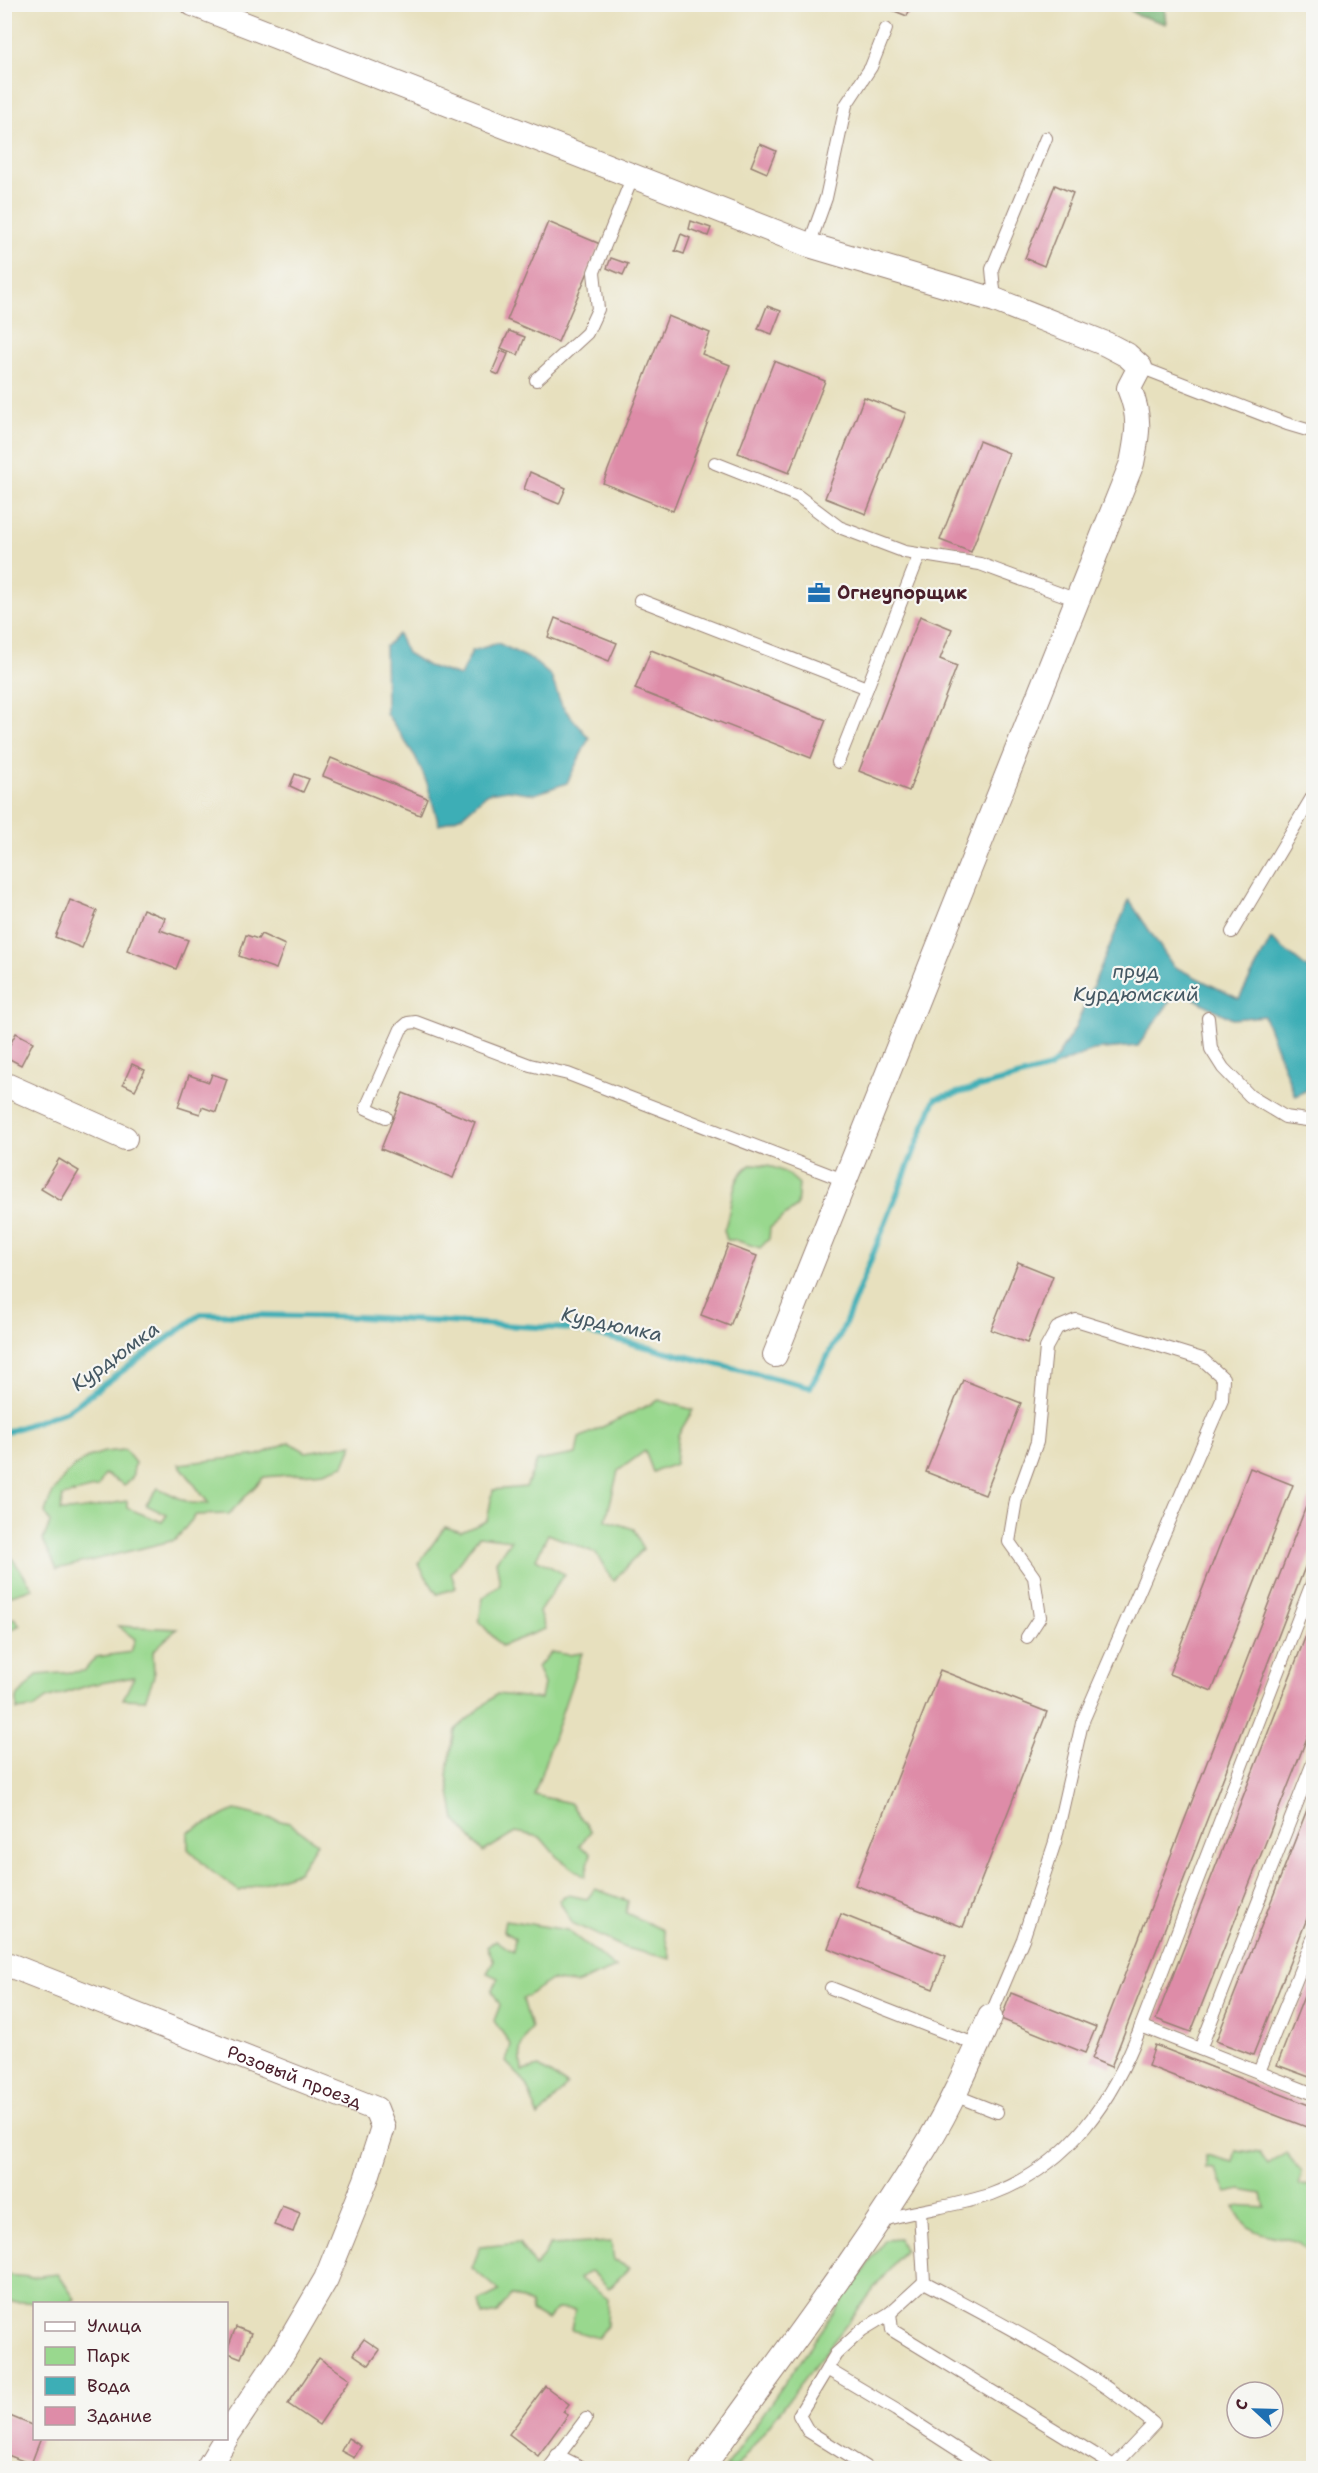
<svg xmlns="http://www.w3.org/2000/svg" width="1318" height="2473" viewBox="0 0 1318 2473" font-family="'Shantell Sans',sans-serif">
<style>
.green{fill:#99d88e;stroke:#727c5c;stroke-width:1.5}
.forest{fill:#7ab879;stroke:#626c52;stroke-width:1.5}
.water{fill:#3daeb6;stroke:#446670;stroke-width:1.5}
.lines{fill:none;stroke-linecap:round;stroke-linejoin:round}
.stream{stroke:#3daeb6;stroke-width:6}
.building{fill:#de8ca8}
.service-casing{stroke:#988074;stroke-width:14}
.minor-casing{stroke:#988074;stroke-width:26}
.service{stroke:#fff;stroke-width:12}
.minor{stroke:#fff;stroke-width:24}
.labels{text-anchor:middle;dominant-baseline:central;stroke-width:4.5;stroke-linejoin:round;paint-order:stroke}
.poi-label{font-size:18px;font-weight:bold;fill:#4a1f2b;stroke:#f6f6f2;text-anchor:start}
.street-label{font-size:18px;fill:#4a1f2b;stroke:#f6f6f2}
.water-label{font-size:20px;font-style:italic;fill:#455863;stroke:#f6f6f2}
</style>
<rect width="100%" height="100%" fill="#f6f6f2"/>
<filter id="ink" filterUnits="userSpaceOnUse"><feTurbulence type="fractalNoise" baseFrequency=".0167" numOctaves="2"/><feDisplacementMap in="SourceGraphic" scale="12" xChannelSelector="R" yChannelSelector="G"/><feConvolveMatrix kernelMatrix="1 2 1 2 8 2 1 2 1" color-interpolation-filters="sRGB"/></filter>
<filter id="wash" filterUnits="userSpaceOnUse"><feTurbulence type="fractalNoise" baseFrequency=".008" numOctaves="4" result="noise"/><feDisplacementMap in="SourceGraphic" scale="24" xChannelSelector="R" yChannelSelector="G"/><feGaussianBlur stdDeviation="1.35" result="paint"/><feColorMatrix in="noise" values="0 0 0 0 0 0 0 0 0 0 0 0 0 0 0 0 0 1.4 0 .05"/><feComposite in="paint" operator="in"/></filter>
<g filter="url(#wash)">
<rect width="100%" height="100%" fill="#e7e0be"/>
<g class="green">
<path d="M752,1164C773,1165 785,1170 799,1184L797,1206L770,1228L769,1239L760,1248L735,1240H727L724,1230C733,1207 729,1177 752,1164Z"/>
<path d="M659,1400L693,1410L678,1435L675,1464L653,1472L645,1451L618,1471L606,1520L634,1529L643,1549L613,1581L596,1553L548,1534L536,1559L564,1574L539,1612L545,1629L501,1646L479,1621L483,1598L500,1584L496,1561L511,1540L479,1536L451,1573L456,1588L437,1594L418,1564L445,1527L461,1532L487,1521L493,1490L526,1487L537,1461L576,1454L579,1438Z"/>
<path d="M289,1442L306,1452L353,1444L344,1465L324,1472L264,1477L229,1514L196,1515L175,1540L57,1569L43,1540L50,1523L45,1512C53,1486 73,1460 101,1453C108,1451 117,1451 125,1450L135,1463L132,1478L125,1485L105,1474L98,1487L63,1496L60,1511C83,1512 104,1504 127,1501V1508L162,1522L167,1515L146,1505L158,1488L190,1503L209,1504L179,1464L259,1455Z"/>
<path d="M4,1552L9,1554L33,1588L5,1597Z"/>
<path d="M14,1618L20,1625L5,1633V1620Z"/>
<path d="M118,1626L177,1629L153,1651L154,1676L145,1700L123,1699L134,1677L90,1685L46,1699L34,1708L17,1710V1697L37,1675L84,1671L96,1657L131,1652L135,1639Z"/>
<path d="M552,1652L568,1655L582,1653L534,1795L570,1803L591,1831L579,1846L591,1853L585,1877L557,1857L540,1837L516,1832L483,1852L455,1820L447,1775L455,1730L497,1694L541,1699L544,1684L537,1667Z"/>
<path d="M235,1810L289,1823L317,1843L298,1872L239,1891L210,1870L188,1849V1832Z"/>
<path d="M595,1889L628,1901L626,1913L663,1930L671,1959L625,1948L572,1923L559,1900L568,1895L587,1899Z"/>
<path d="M505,1920L567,1930L616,1968L576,1984L551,1980L523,1999L531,2028L520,2049L522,2071L539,2067L567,2085L539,2117L525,2082L506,2062L511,2045L494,2021L500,2005L492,1991L498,1978L487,1973L494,1961L487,1947L496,1940L513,1952L515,1938L503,1931Z"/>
<path d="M1236,2150L1260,2153L1268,2165L1286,2153L1302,2172L1299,2185L1313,2186V2255C1308,2250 1301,2243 1295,2241C1267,2233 1247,2238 1234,2206L1265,2208L1262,2194L1241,2190L1227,2193L1215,2169L1206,2168V2155L1233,2162Z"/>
<path d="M899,2239L904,2250L736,2468H725L885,2240Z"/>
<path d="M611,2242L614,2260L629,2268L609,2288L591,2271L579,2278L608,2299L607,2326L598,2338L571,2330L575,2310L556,2309L547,2320L532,2311L531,2304L511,2295L497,2313L482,2316L479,2301L499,2291L472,2268L480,2247L519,2243L535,2267L550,2245Z"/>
<path d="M58,2274L75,2299L70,2303C48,2304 27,2301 5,2302V2275L31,2277Z"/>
</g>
<path class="forest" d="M1125,5H1164L1166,24L1135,14Z"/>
<g class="water">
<path d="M398,634L407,653L428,666L460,676L472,651L498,643L532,660L551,676L562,706L589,738L567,783L535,794L508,790L488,793L462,816L439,825L427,783L415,756L386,713L385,647Z"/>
<path d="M1129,900L1173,966L1239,999L1271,939L1312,972L1313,971V1087L1295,1096L1264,1016L1232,1019L1178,990L1138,1046L1093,1050L1050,1068L1075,1028Z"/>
</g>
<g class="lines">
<path class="stream" d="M4,1433L67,1411L201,1314L360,1317L573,1329L810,1387L843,1329L935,1099L1050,1068L1056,1062"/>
</g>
<g id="blocks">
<g class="building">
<path d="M877,4H912L907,16Z"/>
<path d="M760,144L776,151L767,173L751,166Z"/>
<path d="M1055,185L1073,193L1044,266L1025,258Z"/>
<path d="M691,221L711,228L708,236L689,229Z"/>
<path d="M548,222L600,244L558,342L507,320Z"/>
<path d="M681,234L690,238L684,254L675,251Z"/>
<path d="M611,258L628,264L623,275L607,268Z"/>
<path d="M767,306L781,311L772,334L758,329Z"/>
<path d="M668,316L710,333L702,354L730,365L673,511L603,483Z"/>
<path d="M509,331L525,337L518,355L501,348Z"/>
<path d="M501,351L508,354L499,375L492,372Z"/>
<path d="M774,361L825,381L789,473L738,453Z"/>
<path d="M864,397L906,413L866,514L825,498Z"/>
<path d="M979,441L1009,453L971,552L940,540Z"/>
<path d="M530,472L566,488L559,504L524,489Z"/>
<path d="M920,616L952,629L940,659L957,666L909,791L859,771Z"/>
<path d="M555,618L617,643L609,661L548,637Z"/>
<path d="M651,650L826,720L811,758L635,689Z"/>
<path d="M331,758L427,798L420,815L323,776Z"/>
<path d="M295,774L309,779L303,792L290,786Z"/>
<path d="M70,900L97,911L82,948L55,937Z"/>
<path d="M143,909L165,918L160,930L188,940L176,969L127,950Z"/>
<path d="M261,934L285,945L276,969L239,956L246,935L258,939Z"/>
<path d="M16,1033L33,1042L21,1065L4,1056Z"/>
<path d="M132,1064L145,1070L135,1090L123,1084Z"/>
<path d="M212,1074L227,1079L216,1112L202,1107L200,1114L178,1107L189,1075L209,1082Z"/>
<path d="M403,1093L475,1122L453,1178L381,1149Z"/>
<path d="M59,1159L79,1171L61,1201L41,1189Z"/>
<path d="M728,1245L757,1256L730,1326L701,1315Z"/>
<path d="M1018,1262L1053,1276L1027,1343L991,1330Z"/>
<path d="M963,1380L1021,1403L985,1495L926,1472Z"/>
<path d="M1250,1468L1293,1485L1212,1691L1169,1674Z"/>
<path d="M1314,1486V1544L1111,2067L1092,2059Z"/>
<path d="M1314,1615V1720L1191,2032L1156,2019Z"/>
<path d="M940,1670L1047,1712L963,1927L855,1885Z"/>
<path d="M1314,1792V1901L1253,2055L1216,2041Z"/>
<path d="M841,1914L946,1956L933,1989L828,1948Z"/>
<path d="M1314,1971V2075L1312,2078L1277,2065Z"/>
<path d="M1011,1993L1096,2027L1085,2053L1001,2019Z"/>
<path d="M1155,2045L1314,2107V2130L1148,2066Z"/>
<path d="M282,2206L300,2213L293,2232L274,2225Z"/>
<path d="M236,2327L251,2333L241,2358L226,2352Z"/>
<path d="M364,2339L380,2350L369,2365L353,2354Z"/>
<path d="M319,2358L350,2379L319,2425L288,2404Z"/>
<path d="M545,2386L569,2404L563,2412L568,2415L538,2456L509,2434Z"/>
<path d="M5,2414L34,2426V2438H41L31,2464L5,2454Z"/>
<path d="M348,2438L361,2446L354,2458L341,2451Z"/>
</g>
</g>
</g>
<g filter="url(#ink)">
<use href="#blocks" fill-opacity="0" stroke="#988074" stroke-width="1.5"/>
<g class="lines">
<g class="service-casing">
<g id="service">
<path d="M809,245L826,198L846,105L871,67L886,29"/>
<path d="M995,300L992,269L1046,138"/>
<path d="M1140,367L1287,424L1314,432"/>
<path d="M536,380L587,333L598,309L594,272L633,176"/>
<path d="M715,463L798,496L839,527L905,552L980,564L1077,600"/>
<path d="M640,600L867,688"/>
<path d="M838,762L919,556"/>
<path d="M1232,932L1314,794"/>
<path d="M1208,1018L1211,1049L1223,1068L1250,1096L1285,1117L1314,1121"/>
<path d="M386,1117L366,1108L401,1029L408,1023L416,1022L530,1065L568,1074L846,1181"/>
<path d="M831,1988L977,2045"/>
<path d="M990,2017L1023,1939L1055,1842L1082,1723L1222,1400L1223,1378L1202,1359L1076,1320L1057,1328L1046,1348L1037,1442L1016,1500L1009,1542L1034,1577L1040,1617L1027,1637"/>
<path d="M1141,2026L1314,1578"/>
<path d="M1200,2049L1314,1760"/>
<path d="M1259,2072L1314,1936"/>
<path d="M954,2095L997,2112"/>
<path d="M881,2221C917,2209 956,2207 992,2194C1070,2165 1113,2100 1141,2026L1314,2094"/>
<path d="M890,2313L924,2282"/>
<path d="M827,2369L896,2410L986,2468"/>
<path d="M557,2455L583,2468"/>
<path d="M549,2468L586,2419"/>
<path d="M867,2468L808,2431L799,2415L836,2354L862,2330L890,2313L892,2330L1114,2466L1154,2424C1084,2365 1004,2325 924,2282L920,2211"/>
</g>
</g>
<g class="minor-casing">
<g id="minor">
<path d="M193,4L809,245L995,300L1106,344L1127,355L1140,367L1129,388C1141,417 1138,433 1132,463L775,1355"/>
<path d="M4,1084L125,1138"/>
<path id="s1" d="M4,1963L376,2109L383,2127L366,2180L326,2279L284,2351L226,2437"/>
<path d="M208,2468L226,2438"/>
<path d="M702,2468C778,2361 860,2256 928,2143C952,2103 971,2059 990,2017"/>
</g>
</g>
<use href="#service" class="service"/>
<use href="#minor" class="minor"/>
</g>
</g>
<defs>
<g id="office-bare" transform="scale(1.8)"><path d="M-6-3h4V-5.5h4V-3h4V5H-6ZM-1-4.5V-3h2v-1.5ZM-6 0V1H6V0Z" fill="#1f6fb2" stroke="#f6f6f2" stroke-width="2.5" paint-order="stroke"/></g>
</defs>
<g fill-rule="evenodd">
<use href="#office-bare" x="819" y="593"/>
</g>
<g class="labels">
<g class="poi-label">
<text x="837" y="593">Огнеупорщик</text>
</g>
<g class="street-label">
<text stroke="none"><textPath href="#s1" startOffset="312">Розовый проезд</textPath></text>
</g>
<g class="water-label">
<text x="1136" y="971">пруд<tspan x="1136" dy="23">Курдюмский</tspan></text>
<text transform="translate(612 1324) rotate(12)">Курдюмка</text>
<text transform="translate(115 1356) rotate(-36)">Курдюмка</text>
</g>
</g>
<rect width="1318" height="2473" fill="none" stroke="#f6f6f2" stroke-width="24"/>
<rect x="33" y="2302" width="195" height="138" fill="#f6f6f2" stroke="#b1a0a2" stroke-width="1.5"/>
<rect x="45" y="2322" width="30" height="9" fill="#ffffff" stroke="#b1a0a2" stroke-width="1.5"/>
<text x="87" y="2332" font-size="18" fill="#4a1f2b">Улица</text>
<rect x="45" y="2347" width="30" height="18" fill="#99d88e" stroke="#b1a0a2" stroke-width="1.5"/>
<text x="87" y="2362" font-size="18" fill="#4a1f2b">Парк</text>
<rect x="45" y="2377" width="30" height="18" fill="#3daeb6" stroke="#b1a0a2" stroke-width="1.5"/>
<text x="87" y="2392" font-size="18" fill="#4a1f2b">Вода</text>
<rect x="45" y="2407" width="30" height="18" fill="#de8ca8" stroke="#b1a0a2" stroke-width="1.5"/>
<text x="87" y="2422" font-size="18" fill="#4a1f2b">Здание</text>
<g transform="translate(1255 2410) rotate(292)"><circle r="28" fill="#f6f6f2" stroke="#b1a0a2" stroke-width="1.5"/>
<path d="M0-4.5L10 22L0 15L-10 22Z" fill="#1f6fb2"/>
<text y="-9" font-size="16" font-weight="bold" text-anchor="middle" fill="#4a1f2b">С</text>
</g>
</svg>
